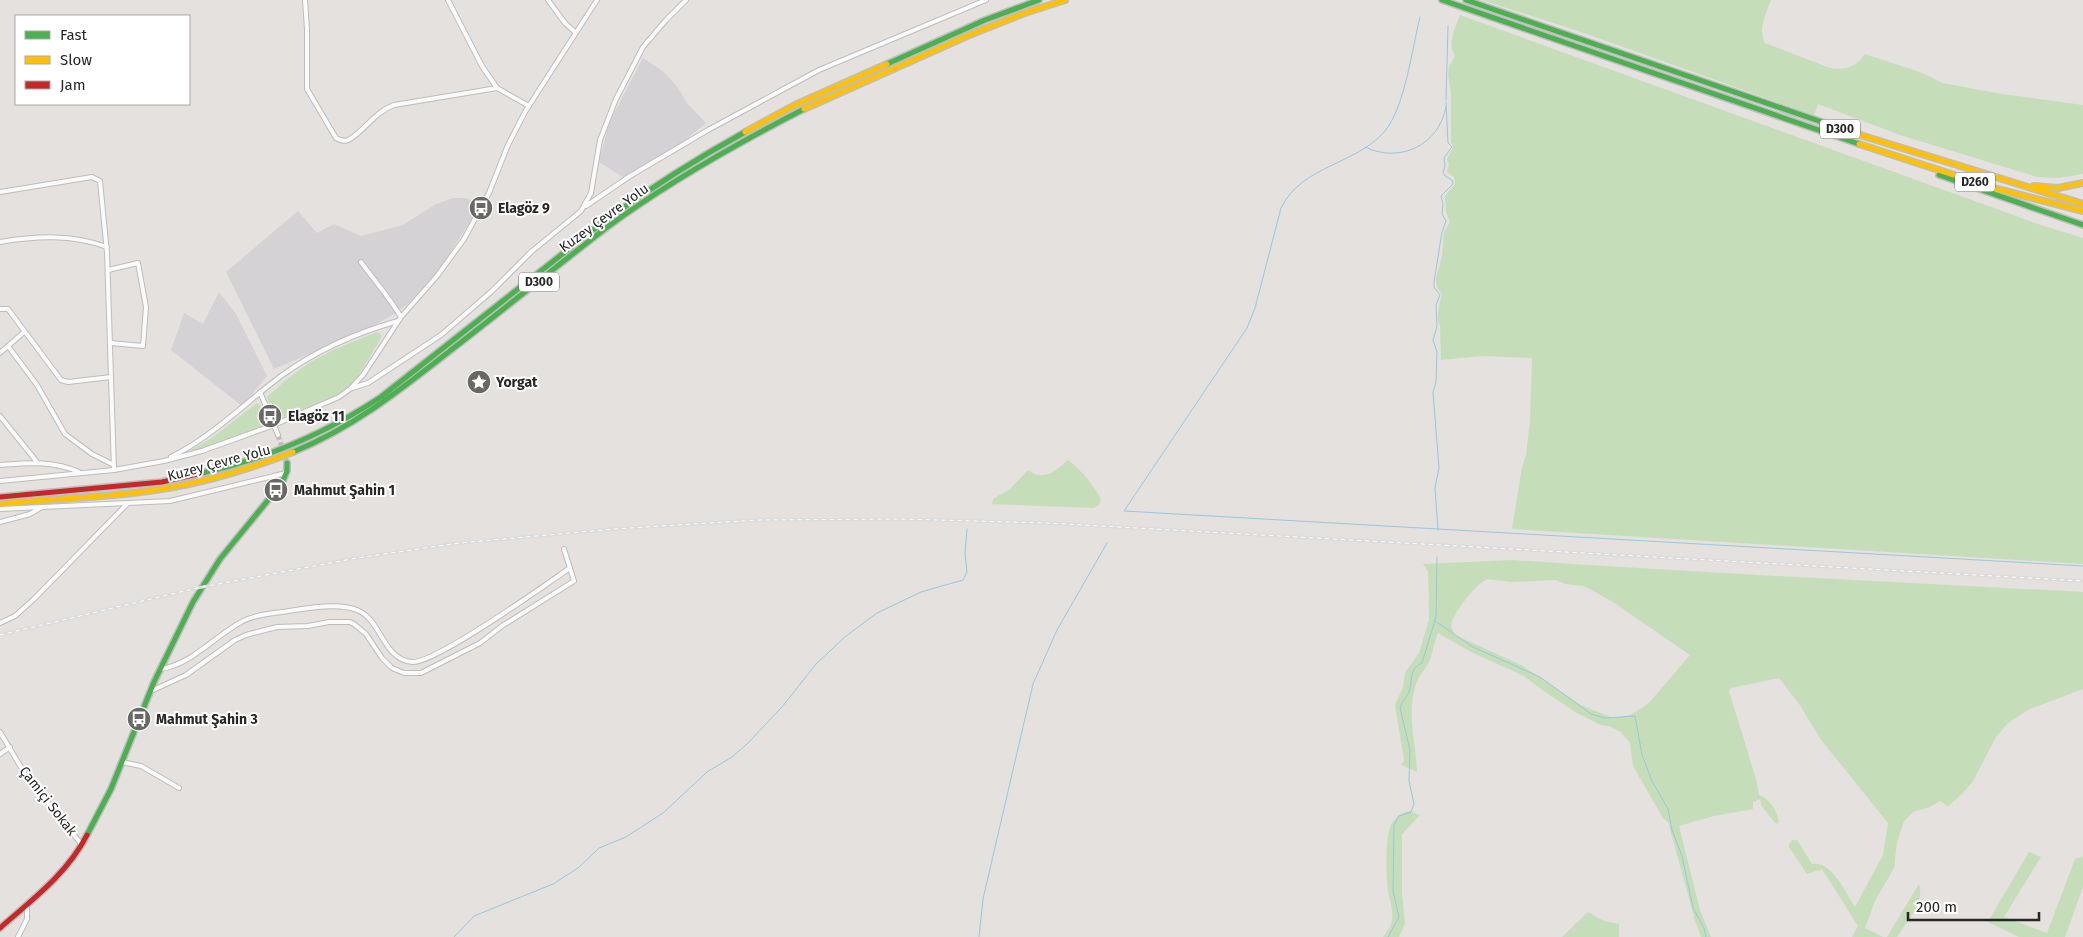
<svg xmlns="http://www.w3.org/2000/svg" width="2083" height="937" viewBox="0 0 2083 937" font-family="'Fira Sans',sans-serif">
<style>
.industrial{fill:#d5d2d5}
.grass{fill:#c6ddba;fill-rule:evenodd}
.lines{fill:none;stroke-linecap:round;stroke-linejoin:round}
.stream{stroke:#98c8df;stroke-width:1}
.secondary-tunnel{stroke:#bebcb9;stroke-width:5;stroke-dasharray:5 2.5;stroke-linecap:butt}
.street-casing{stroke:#bebdbe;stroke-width:6}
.fast-casing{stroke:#bebdbe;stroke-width:8}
.slow-casing{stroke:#bebdbe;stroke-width:8}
.jam-casing{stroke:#bebdbe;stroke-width:8}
.street{stroke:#fbfafa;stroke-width:4}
.fast{stroke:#4caf50;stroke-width:5}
.slow{stroke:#ffc107;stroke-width:5}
.jam{stroke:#c62828;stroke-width:5}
.rail-casing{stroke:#dcdcdd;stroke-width:3}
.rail{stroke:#fff;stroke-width:1;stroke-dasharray:4;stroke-linecap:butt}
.labels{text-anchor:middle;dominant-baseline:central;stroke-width:4;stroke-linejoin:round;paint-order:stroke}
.shield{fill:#fff;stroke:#686868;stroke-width:1}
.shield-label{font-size:12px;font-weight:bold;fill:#272727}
.poi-label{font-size:14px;font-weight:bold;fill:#272727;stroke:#fff;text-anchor:start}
.street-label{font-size:14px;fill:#272727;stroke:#fff}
</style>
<rect width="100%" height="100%" fill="#e4e1de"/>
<g class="industrial">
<path d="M643,58L664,72L676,85L687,103L706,123L667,155L623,177L599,162L609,123Z"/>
<path d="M453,198H466L475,202L479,204L477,211L440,268L409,303L394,314L368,329L274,369L226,272L298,211L317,233L334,224L361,236L403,225L436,204Z"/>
<path d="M219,292L236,314L267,376L242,406L171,350L184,313L203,324Z"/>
</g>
<g class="grass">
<path d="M1482,0H1771C1767,13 1757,29 1765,43L1830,68C1845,71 1857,66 1865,54L1920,72L1943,83L2002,94L2083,105V174L2058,178L2037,177L1900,135L1818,104L1814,115L1584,33Z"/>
<path d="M1460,15L2038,224L2083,238V564L1512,529L1522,467L1526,455L1530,421L1532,358L1482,356L1441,360L1440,326C1436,317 1439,304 1442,295L1437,287L1436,279L1442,256L1444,232L1450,222L1446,212L1445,196L1455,184L1454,177L1447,172L1449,165L1447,159L1453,147L1451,142V93L1448,75L1449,66L1455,56C1447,42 1455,29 1460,15Z"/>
<path d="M377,332L381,335V338L357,378L341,393L278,420L274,418L267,397L286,380L309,363L333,350Z"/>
<path d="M257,403L260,405L268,422L266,426L203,450L182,455L212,438Z"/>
<path d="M1068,460C1082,471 1093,484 1101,499L1099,505L1094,508L992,504L993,499L1010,489L1028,470C1044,482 1056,471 1068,460Z"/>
<path d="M1512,560C1702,573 1893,582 2083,592V689L2030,709L2008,723L1996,737L1973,781L1963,793L1948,806L1940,801L1930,807L1913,812L1904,821L1897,842L1894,868L1875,901L1865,928L1883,937H1852L1858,926L1822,869L1807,874L1789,847V844L1792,840H1797L1812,864C1833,861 1845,893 1855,907L1883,855L1888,823L1822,741L1799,704L1779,678L1731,688L1729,691L1756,779L1759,795C1770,799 1777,811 1779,822L1777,824L1775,823L1761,805L1760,799L1753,802V809L1714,816L1679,826L1700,910L1711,937H1701L1695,920L1668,822L1663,818L1633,766L1630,743L1621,732L1609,726L1601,725L1577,713L1545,692L1524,676L1471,652L1438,633C1434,642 1433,651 1430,660C1427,667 1421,673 1418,679C1405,710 1416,741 1417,772L1401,765L1404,760L1395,705L1403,687L1405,673L1419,653L1429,620L1428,571L1423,564ZM1487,579L1512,582L1556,580L1565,584L1584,586L1613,602L1690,655L1648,704L1630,715L1613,718L1581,705L1523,666L1455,635L1451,626C1452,614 1476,584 1487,579Z"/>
<path d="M1409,811L1420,815L1402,834V895L1405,923L1399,937H1383C1387,932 1391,927 1392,920C1394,909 1389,900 1388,890C1386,875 1385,838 1391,825C1395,817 1401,813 1409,811Z"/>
<path d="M2029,852L2041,857L2004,917L2047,933L2075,859L2083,856V887L2065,937H2019L1988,922Z"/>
<path d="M1919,884C1925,904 1907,921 1897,937H1887Z"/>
<path d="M1588,912L1604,921L1619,924V937H1562Z"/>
</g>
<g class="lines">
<g class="stream">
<path d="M1420,17C1412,49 1405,106 1385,131C1356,165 1302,165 1281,208L1255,308L1247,328L1124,511L2083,566"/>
<path d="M1446,100L1448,26"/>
<path d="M1365,147C1400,164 1439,145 1446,107"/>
<path d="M1438,530L1435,488L1439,468L1433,392L1436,382L1437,352L1433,340L1437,326L1436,305L1440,295L1434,287V282L1442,232L1446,221L1442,214L1443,204L1441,196L1453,184L1452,180L1445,176L1443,172L1445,166L1444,158L1452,147L1448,143L1446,102"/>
<path d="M1435,621L1473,647L1540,677L1591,714L1605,718L1635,716L1642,755L1652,781L1668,809L1672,830L1682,856L1693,908L1704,928L1706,937"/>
<path d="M454,937L474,916L553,884L578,868L599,848L626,837L663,813L707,772L732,757L747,744L782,707L816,664L846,636L877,613L921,592L963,580L967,572L965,553L967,529"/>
<path d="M979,937L983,899L1033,684L1057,630L1107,543"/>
<path d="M1388,937L1399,917L1393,891L1394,825L1399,816L1411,812L1414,804L1409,781L1410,750L1400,708C1402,702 1405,699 1408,694C1414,682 1407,670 1422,663L1436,617L1437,557"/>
</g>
<path class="secondary-tunnel" d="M278,435L287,463"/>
<g class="street-casing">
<g id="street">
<path d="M305,0L307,29V89L336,138C340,140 343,142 348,140C363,133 374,112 394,105L497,88"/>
<path d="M448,0L482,66L497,88L529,106"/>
<path d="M548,0L565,23L575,32"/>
<path d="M0,192L92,177L100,181L107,253L114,470"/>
<path d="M586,206L630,176L708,130L819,70L986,0"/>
<path d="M0,242C36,236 72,234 107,247"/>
<path d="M361,262C374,280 389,297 401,317"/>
<path d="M108,270L138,263L146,307L143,346L111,343"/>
<path d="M0,309H8L61,380L68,382L111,377"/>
<path d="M8,346L37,385L65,434L92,454L114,465"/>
<path d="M0,353L24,332"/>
<path d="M352,388L368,383L441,335L492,291L531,252L581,211L591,193L600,140L616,99L643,47L666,20L686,0"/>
<path d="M260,392L278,435"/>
<path d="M0,416L37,462"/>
<path d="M171,457C213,436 244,404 281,376C317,350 355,333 398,321"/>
<path d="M0,465C28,463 52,460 79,472"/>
<path d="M0,481L114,470L164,461L202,451L274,425L339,397L350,389L363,375L401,317L437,276L464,239L489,193L508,145L525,112L597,0"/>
<path d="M0,509L170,501L286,473"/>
<path d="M0,522L30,514L42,507"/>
<path d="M0,623L15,616L34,599L127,504"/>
<path d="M161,669C192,664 214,637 241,622C254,615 268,614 282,612C302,609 337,602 357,610C382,620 383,660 412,662C435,664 545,585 570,568"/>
<path d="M151,691L186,675L235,640L246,635L277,627L308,626L329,622H350L354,624L366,634L382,658L392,668L404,673H421L480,643L502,626L574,581L564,549"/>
<path d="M0,732L25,774L82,845"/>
<path d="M0,754L10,747"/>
<path d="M122,762L141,766L179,788"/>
<path d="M18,937L27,919V905"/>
</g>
</g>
<g class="fast-casing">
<g id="fast">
<path d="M1442,0L1859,144"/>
<path d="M1466,0L1857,134"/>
<path d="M887,64L985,20L1039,0"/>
<path d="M1939,175L2083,225"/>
<path d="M293,452C354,427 400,390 451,350C503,310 554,268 606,228C668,182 736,144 804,109"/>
<path d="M202,473C266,459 326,433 381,397L603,222C649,189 696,159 745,132"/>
<path d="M87,835L111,789L154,682L193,602L220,559L282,483L287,471V463"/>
</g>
</g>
<g class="slow-casing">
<g id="slow">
<path d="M804,109L967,36L1025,13L1065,0"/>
<path d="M745,132L795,105L887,64"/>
<path d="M1857,134L2083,204"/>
<path d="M1859,144L1997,189L2083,211"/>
<path d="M2034,186L2058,188L2083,183"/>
<path d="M0,504C56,498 112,498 168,488C211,481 252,468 293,452"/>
</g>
</g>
<g class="jam-casing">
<g id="jam">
<path d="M0,497L162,482L202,473"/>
<path d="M0,928C32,900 67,874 87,835"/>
</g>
</g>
<use href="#street" class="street"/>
<use href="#fast" class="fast"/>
<use href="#slow" class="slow"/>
<use href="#jam" class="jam"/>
<g class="rail-casing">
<path id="rail" d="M0,635L197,588L357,558L459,543L614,529L758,520L901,519L1047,523L2083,581"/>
</g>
<use href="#rail" class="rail"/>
</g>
<defs>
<g id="bus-disc" transform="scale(1.25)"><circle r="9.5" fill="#696867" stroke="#fff"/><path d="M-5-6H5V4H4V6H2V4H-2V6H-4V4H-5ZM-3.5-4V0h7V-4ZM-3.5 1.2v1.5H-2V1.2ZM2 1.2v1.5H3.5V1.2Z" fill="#fff"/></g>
<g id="sight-disc" transform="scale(1.25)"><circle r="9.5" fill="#696867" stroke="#fff"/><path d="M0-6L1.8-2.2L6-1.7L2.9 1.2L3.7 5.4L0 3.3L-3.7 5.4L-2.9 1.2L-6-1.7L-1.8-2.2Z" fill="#fff"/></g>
</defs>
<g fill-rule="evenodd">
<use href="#bus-disc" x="481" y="208"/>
<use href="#sight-disc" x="479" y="382"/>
<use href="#bus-disc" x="270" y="416"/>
<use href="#bus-disc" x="276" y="490"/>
<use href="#bus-disc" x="139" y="719"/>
</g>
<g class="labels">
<g class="shield">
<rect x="1820" y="119.5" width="40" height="19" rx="4"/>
<rect x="1955" y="172.5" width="40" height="19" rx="4"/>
<rect x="519" y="272.5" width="40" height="19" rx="4"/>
</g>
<g class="shield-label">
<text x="1840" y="129">D300</text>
<text x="1975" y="182">D260</text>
<text x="539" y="282">D300</text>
</g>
<g class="poi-label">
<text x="498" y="208">Elagöz 9</text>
<text x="496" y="382">Yorgat</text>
<text x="288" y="416">Elagöz 11</text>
<text x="294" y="490">Mahmut Şahin 1</text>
<text x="156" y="719">Mahmut Şahin 3</text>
</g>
<g class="street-label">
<text transform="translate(604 218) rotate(-36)">Kuzey Çevre Yolu</text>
<text transform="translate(219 463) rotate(-15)">Kuzey Çevre Yolu</text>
<text transform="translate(48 801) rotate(52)">Çamiçi Sokak</text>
</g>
</g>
<rect x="15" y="15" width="175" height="90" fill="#ffffff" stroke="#a9a9a9"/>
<rect x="25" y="31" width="25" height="8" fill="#4caf50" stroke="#a9a9a9"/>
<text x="60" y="40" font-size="15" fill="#272727">Fast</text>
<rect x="25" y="56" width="25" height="8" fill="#ffc107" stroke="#a9a9a9"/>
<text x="60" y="65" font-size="15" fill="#272727">Slow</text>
<rect x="25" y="81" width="25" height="8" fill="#c62828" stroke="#a9a9a9"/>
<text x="60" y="90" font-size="15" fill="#272727">Jam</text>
<path d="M1908 912v8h131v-8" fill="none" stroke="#272727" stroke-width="2.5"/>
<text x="1916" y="912" font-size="15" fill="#272727" stroke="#ffffff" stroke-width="4" paint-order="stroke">200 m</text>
</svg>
